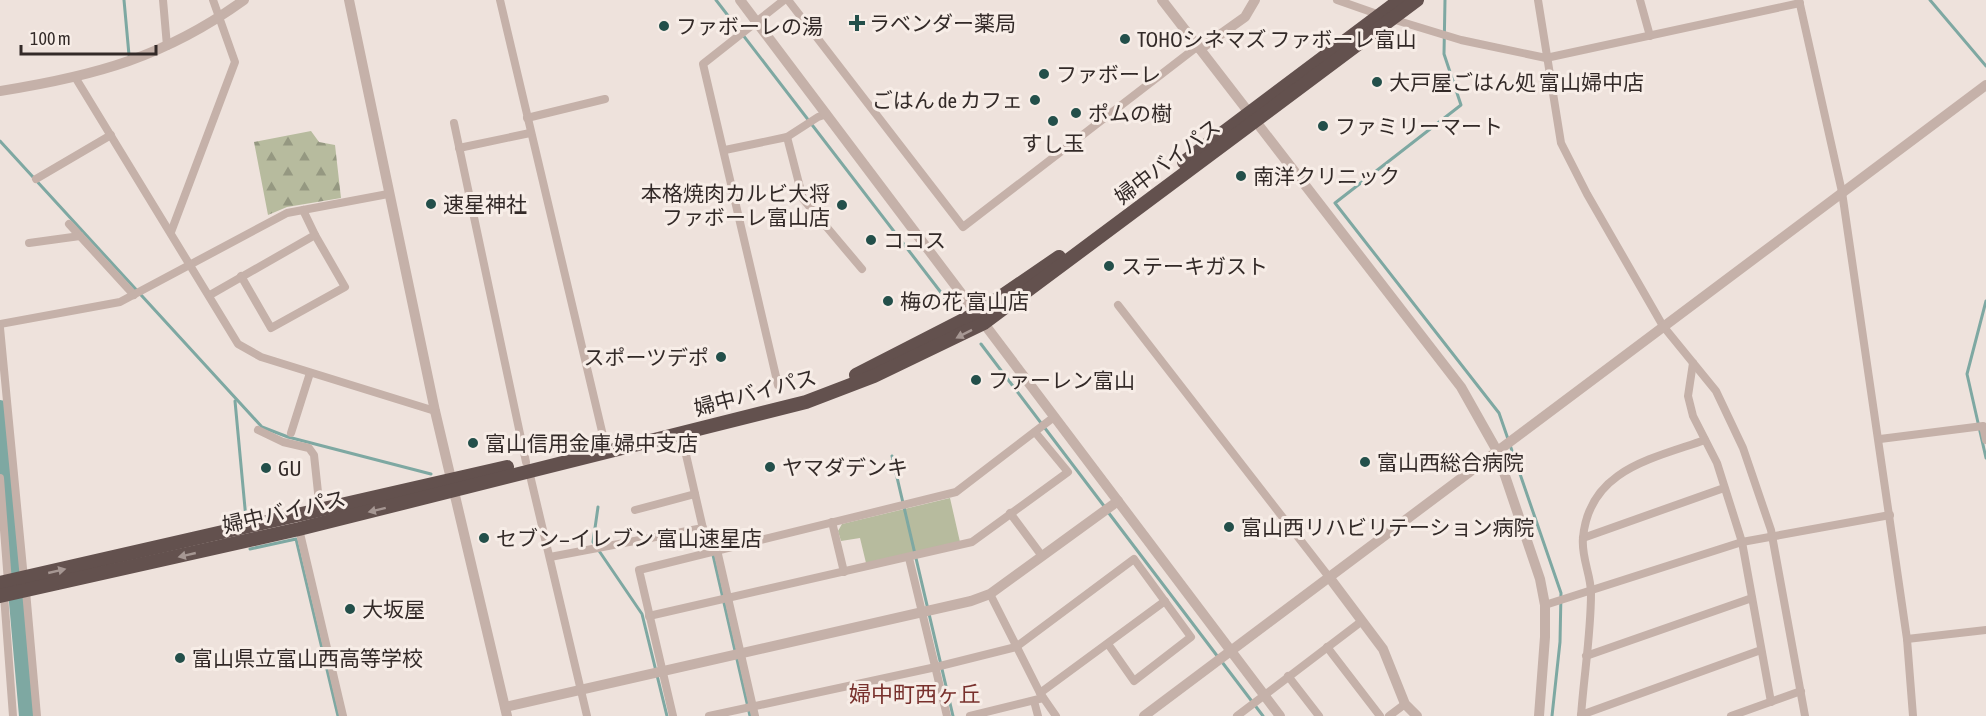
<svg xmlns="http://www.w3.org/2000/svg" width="1986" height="716" viewBox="0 0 1986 716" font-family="'Asap Condensed','Noto Sans JP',sans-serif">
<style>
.forest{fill:url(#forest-firs)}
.park{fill:#b7bb9e}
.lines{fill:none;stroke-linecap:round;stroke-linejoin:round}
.stream{stroke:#7ea8a2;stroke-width:3}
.river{stroke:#7ea8a2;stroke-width:16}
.minor{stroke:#c5b1a9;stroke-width:8}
.tertiary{stroke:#c5b1a9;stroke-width:10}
.trunk{stroke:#63514e;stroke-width:14}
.oneway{fill:#a69793}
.poi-dot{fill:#234f4a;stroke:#f7ede7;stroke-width:2}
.labels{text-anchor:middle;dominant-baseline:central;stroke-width:6;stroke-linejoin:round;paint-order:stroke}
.poi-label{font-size:21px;fill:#332a28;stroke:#f7ede7;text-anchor:start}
.street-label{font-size:21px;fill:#332a28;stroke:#f7ede7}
.neighbourhood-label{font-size:22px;fill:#78302c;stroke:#f7ede7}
</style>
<defs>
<pattern id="forest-firs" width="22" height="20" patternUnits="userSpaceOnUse" patternTransform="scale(1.5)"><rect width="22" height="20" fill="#b7bb9e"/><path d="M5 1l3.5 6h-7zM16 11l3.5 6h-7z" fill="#959881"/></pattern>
</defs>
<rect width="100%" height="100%" fill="#eee2dc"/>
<path class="forest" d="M311,131L319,142L335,145L341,198L287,207L268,215L254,142Z"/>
<path class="park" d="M950,498L960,542L866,563L860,538L841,541L838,531L842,524Z"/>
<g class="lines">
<g class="stream">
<path d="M124,0L129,55"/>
<path d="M716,0L946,299"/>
<path d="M1445,0L1444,54L1461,105L1335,203L1499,413L1508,439"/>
<path d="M1930,0L1986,66"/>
<path d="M0,141L262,427L288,437L431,474"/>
<path d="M1986,301L1967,374L1986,458"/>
<path d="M981,344L1104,506"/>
<path d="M235,401L246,519"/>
<path d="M1510,445L1561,593L1560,642L1552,716"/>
<path d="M892,456L953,716"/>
<path d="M598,507L593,542L642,614L667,716"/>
<path d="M1108,512L1218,657"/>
<path d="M710,542L750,716"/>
<path d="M250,549L296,539L338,716"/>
<path d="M1222,662L1263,716"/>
</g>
<path class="river" d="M0,408L27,716"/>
<g class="minor">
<path d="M163,0L167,46"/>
<path d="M500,0L605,444"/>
<path d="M788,0L963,227L1198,46"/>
<path d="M1337,0L1380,15"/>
<path d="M1538,0L1561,143L1587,194L1663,326L1716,391L1743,448L1771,530L1805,716"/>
<path d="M1640,0L1650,36"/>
<path d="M1799,0L1842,192L1907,639L1913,716"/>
<path d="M1392,19L1461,40L1546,58L1800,3"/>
<path d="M75,77L238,344L261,357L435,411"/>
<path d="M527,118L605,99"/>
<path d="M454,123L526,462"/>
<path d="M787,137L803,199L862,269"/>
<path d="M459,148L530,133"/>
<path d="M725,150L787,137L818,117L827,114"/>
<path d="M36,179L111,135"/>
<path d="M69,224L134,295"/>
<path d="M171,232L235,62L213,0"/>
<path d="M29,243L80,236"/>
<path d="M241,276L271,328L345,287L315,235"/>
<path d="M210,295L315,235L303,210"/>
<path d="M1118,305L1329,577"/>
<path d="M0,324L120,302L287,213L388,194"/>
<path d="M0,328L24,579"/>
<path d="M1693,363L1688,396L1693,416L1717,463L1742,542L1771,702"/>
<path d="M778,385L703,64L784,0"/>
<path d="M258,430L283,442L309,448L314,455L320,511"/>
<path d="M291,433L310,373"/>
<path d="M681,433L707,546"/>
<path d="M1880,439L1983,426L1986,440"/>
<path d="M529,471L587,716"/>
<path d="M0,478L8,582"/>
<path d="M635,510L695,494"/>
<path d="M1010,513L1042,556"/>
<path d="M832,522L844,572"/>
<path d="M299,529L343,716"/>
<path d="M1583,538L1724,488"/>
<path d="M717,550L755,716"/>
<path d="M550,557L703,528"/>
<path d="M909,558L947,716"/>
<path d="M26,591L37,716"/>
<path d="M990,594L1040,693L1056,716"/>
<path d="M4,595L13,716"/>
<path d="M1545,605L1742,542L1890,515"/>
<path d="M649,616L972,542L1068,472L1035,432"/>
<path d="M1907,639L1986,630"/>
<path d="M1327,647L1380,716"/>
<path d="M1586,656L1752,598"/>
<path d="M1288,676L1319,716"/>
<path d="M1040,693L1165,601"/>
<path d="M1034,701L1038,716"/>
<path d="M1581,715L1761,650"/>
<path d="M673,716L639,570L956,492L1054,417"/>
<path d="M709,716L936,667L1016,647L1134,559L1191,637L1134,681L1108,644"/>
<path d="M970,716L1043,698"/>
<path d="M1237,716L1362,621"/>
<path d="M1389,716L1405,704"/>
<path d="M1581,716C1584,675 1591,633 1591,593C1591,575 1581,557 1583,538C1589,470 1651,459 1705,440"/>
<path d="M1731,716L1801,691"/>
</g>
<g class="tertiary">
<path d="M349,0L435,411L507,716"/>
<path d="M740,0L1280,716"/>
<path d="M1162,0L1461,387L1496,449L1540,579L1545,605V637L1539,716"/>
<path d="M1200,49L1245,17L1255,0"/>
<path d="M0,91C95,76 165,57 244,0"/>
<path d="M1329,577L1383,649L1405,704L1417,716"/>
<path d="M505,707L971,601L990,594L1118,501"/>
<path d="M1144,716L1986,85"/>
</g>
<g class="trunk">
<path d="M1184,162L1400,0"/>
<path d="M856,375L977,313L1059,257"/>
<path d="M0,583L507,467"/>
<path d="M0,596L299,529L806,402L874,376L984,323L1417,0"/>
</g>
</g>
<defs><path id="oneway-solid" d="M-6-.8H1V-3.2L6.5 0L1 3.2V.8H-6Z" transform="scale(1.5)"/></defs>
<g class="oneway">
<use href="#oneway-solid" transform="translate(964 334) rotate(153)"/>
<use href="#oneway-solid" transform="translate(377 510) rotate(166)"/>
<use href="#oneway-solid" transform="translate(187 555) rotate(167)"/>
<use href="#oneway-solid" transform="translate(57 571) rotate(-13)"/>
</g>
<g class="poi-dot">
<path d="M854 14h6v6h6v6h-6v6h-6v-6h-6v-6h6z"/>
<circle cx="664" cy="26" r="6"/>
<circle cx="1125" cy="39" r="6"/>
<circle cx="1044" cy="74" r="6"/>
<circle cx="1377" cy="82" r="6"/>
<circle cx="1035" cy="100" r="6"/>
<circle cx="1076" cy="113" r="6"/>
<circle cx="1053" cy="121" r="6"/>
<circle cx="1323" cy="126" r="6"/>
<circle cx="1241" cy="176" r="6"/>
<circle cx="431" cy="204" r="6"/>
<circle cx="842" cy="205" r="6"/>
<circle cx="871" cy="240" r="6"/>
<circle cx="1109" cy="266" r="6"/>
<circle cx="888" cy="301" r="6"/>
<circle cx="721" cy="357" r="6"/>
<circle cx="976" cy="380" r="6"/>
<circle cx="473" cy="443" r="6"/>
<circle cx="1365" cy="462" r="6"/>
<circle cx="770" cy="467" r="6"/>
<circle cx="266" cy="468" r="6"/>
<circle cx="1229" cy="527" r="6"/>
<circle cx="484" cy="538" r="6"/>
<circle cx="350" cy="609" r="6"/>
<circle cx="180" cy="658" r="6"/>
</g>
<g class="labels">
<g class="poi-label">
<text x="869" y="23">ラベンダー薬局</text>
<text x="676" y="26">ファボーレの湯</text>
<text x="1137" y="39">TOHOシネマズ ファボーレ富山</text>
<text x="1056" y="74">ファボーレ</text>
<text x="1389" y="82">大戸屋ごはん処 富山婦中店</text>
<text x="1023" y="100" text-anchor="end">ごはん de カフェ</text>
<text x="1088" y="113">ポムの樹</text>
<text x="1335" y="126">ファミリーマート</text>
<text x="1053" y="143" text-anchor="middle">すし玉</text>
<text x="1253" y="176">南洋クリニック</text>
<text x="830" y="193" text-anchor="end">本格焼肉カルビ大将<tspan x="830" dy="24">ファボーレ富山店</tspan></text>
<text x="443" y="204">速星神社</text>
<text x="883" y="240">ココス</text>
<text x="1121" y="266">ステーキガスト</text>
<text x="900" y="301">梅の花 富山店</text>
<text x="709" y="357" text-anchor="end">スポーツデポ</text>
<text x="988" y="380">ファーレン富山</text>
<text x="485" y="443">富山信用金庫 婦中支店</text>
<text x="1377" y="462">富山西総合病院</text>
<text x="782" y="467">ヤマダデンキ</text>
<text x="278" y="468">GU</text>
<text x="1241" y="527">富山西リハビリテーション病院</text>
<text x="496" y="538">セブン−イレブン 富山速星店</text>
<text x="362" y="609">大坂屋</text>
<text x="192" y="658">富山県立富山西高等学校</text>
</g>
<g class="street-label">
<text transform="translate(1167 161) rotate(-37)">婦中バイパス</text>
<text transform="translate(755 392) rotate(-15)">婦中バイパス</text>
<text transform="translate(284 511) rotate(-13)">婦中バイパス</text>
</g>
<g class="neighbourhood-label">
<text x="915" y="694">婦中町西ヶ丘</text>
</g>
</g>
<path d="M21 45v9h135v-9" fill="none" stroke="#332a28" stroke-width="3"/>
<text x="30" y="45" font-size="18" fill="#332a28" stroke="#f7ede7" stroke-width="4.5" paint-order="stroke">100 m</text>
</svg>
